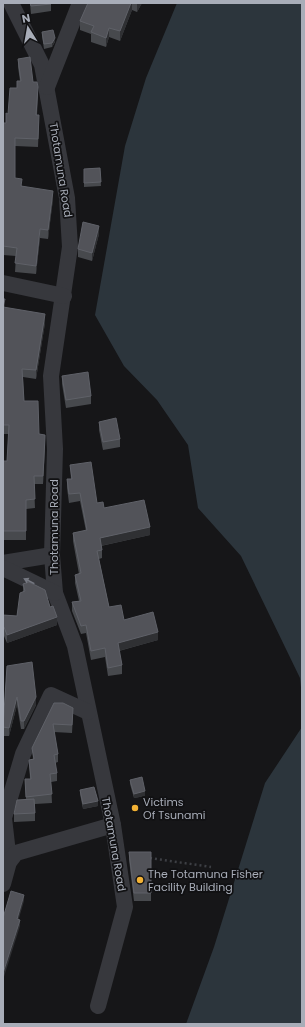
<svg xmlns="http://www.w3.org/2000/svg" width="305" height="1027" viewBox="0 0 305 1027" font-family="Poppins,sans-serif">
<style>
.water{fill:#2c353c}
.lines{fill:none;stroke-linecap:round;stroke-linejoin:round}
.path{stroke:#3d3f44;stroke-width:2.5;stroke-dasharray:2 3;stroke-linecap:butt}
.minor{stroke:#37383d;stroke-width:16}
.wall{fill:#47494d}
.shaded-wall{fill:#2f3033}
.building{fill:#525359;stroke:#5f6168}
.oneway{fill:#757881}
.poi-dot{fill:#f2b134;stroke:#111113;stroke-width:1.5}
.labels{text-anchor:middle;dominant-baseline:central;stroke-width:3.5;stroke-linejoin:round;paint-order:stroke}
.street-label{font-size:11px;fill:#a8adb8;stroke:#111113}
.poi-label{font-size:11px;fill:#a8adb8;stroke:#111113;text-anchor:start}
</style>
<rect width="100%" height="100%" fill="#161618"/>
<g class="water">
<path d="M177,3H302V697L300,678L241,556L198,508L188,445L157,400L124,366L95,315L125,146L146,78Z"/>
<path d="M302,727V1024H186L214,947L265,783Z"/>
</g>
<g class="lines">
<path class="path" d="M150,858L211,867"/>
<g class="minor">
<path d="M11,3L42,65L67,198L70,247L51,376L55,449L52,555L55,593L75,646L113,825L125,907L98,1006"/>
<path d="M47,87L80,3"/>
<path d="M3,283L64,296"/>
<path d="M3,563L52,555"/>
<path d="M3,568L55,593"/>
<path d="M9,862L4,818L23,754L51,695L88,712"/>
<path d="M3,884L9,862L16,853L113,825"/>
</g>
</g>
<g class="wall">
<path d="M30,3H51V11L31,14Z"/>
<path d="M88,3H142L137,12L132,10L120,41L109,37L106,47L91,42V34L80,30V21Z"/>
<path d="M42,32L55,42L52,47L44,49L42,36Z"/>
<path d="M18,59L33,82L38,95L37,115L39,123L38,147L15,146V178L22,186L53,199L48,239L40,238L36,274L15,272L16,256L3,255V123H6L17,88L20,81L18,67Z"/>
<path d="M100,168L101,186L84,187V169Z"/>
<path d="M99,234L92,261L78,257V249Z"/>
<path d="M3,299L5,308L45,323L36,379L23,377L24,401L39,434L45,446L43,484H34L35,508L26,509V540H3V461H7L9,434H3Z"/>
<path d="M62,376L91,396V404L66,408L62,384Z"/>
<path d="M99,422L120,439V447L103,450L99,430Z"/>
<path d="M70,465L97,503L104,508L150,535L101,546L102,550V558L99,559L109,607L124,620L158,640L119,651L122,665V674L108,676L105,657L91,660L86,633L81,634L72,611V602L79,601L75,583V575L79,574L73,541V533L86,531L80,501L69,503L67,488V479H71Z"/>
<path d="M23,584L50,607L57,625L7,643L4,636H3V615L17,616L23,592Z"/>
<path d="M7,666L36,705L24,729H21L17,705L9,736H3Z"/>
<path d="M54,703L73,716L72,733L54,732L58,754V762L55,763L57,773V781L51,782L52,803L35,804V821L14,822V814L26,800L25,779H30L29,760L33,759L32,748Z"/>
<path d="M130,780L145,796L134,798L130,784Z"/>
<path d="M80,790L98,806L83,809L80,794Z"/>
<path d="M129,852H151V901H134L129,860Z"/>
</g>
<g class="shaded-wall">
<path d="M131,3H132V10L120,41V31Z"/>
<path d="M137,3H142L137,12Z"/>
<path d="M109,28V37L106,47V38Z"/>
<path d="M55,38V42L52,47V43Z"/>
<path d="M53,191V199L48,239V230Z"/>
<path d="M99,226V234L92,261V253Z"/>
<path d="M40,229V238L36,274V266Z"/>
<path d="M5,299V308L3,307Z"/>
<path d="M45,314V323L36,379V370Z"/>
<path d="M45,437V446L43,484V476Z"/>
<path d="M150,527V535L100,546V538Z"/>
<path d="M57,617V625L7,643V635Z"/>
<path d="M158,632V640L118,651V643Z"/>
<path d="M17,697V705L9,736V728Z"/>
<path d="M36,697V705L24,729V721Z"/>
<path d="M145,791V796L134,798V794Z"/>
<path d="M98,801V806L83,809V804Z"/>
<path d="M24,895V901L17,925V919Z"/>
<path d="M20,920V926L3,980V973Z"/>
</g>
<g class="building">
<path d="M30,3H51V4L31,6Z"/>
<path d="M88,3H131L120,31L109,28L106,38L91,32L94,26L80,21Z"/>
<path d="M53,30L55,38L52,43L44,44L42,32Z"/>
<path d="M30,57L33,82H37L38,87L36,115H39L38,139L15,138V178L22,179L21,186L53,191L48,230L40,229L36,266L15,263L17,248L3,246V123H6V113L8,114L10,88H17V81H21L18,59Z"/>
<path d="M100,168L101,182L84,183V169Z"/>
<path d="M83,222L99,226L92,253L78,249Z"/>
<path d="M3,299H5L3,307Z"/>
<path d="M3,307L45,314L36,370L22,369L24,401H38L39,434L45,435V437L43,476H34L35,499L26,500V531H3V461H7L9,425H3Z"/>
<path d="M88,372L91,396L66,400L62,376Z"/>
<path d="M116,418L120,439L103,442L99,422Z"/>
<path d="M91,462L97,503L103,502L104,508L144,500L150,527L100,538L102,550L97,551L109,607L121,605L124,620L153,612L158,632L118,643L122,665L108,668L105,648L91,651L86,625L81,626L72,602L81,601L75,575L81,573L73,533L87,530L80,493L69,494L67,479H72L70,465Z"/>
<path d="M29,582L45,590L50,607L53,606L57,617L7,635L4,627H3V615L17,616L20,593L25,591L23,584Z"/>
<path d="M32,662L36,697L24,721H21L17,697L9,728L3,727L7,666Z"/>
<path d="M54,703H63L73,708L72,725L53,724L58,754L54,755L57,773L50,774L52,794L26,797L25,779H31L29,760L34,759L32,748Z"/>
<path d="M142,777L145,791L134,794L130,780Z"/>
<path d="M94,787L98,801L83,804L80,790Z"/>
<path d="M34,799L35,813L14,814L17,800Z"/>
<path d="M129,852H151V893H134Z"/>
<path d="M11,891L24,895L17,919L20,920L3,973V918Z"/>
</g>
<defs><path id="oneway-solid" d="M-6-.8H1V-3.2L6.5 0L1 3.2V.8H-6Z"/></defs>
<use class="oneway" href="#oneway-solid" transform="translate(29 581) rotate(-154)"/>
<g class="poi-dot">
<circle cx="135" cy="808" r="4"/>
<circle cx="140" cy="880" r="4"/>
</g>
<g class="labels">
<g class="street-label">
<text transform="translate(61 170) rotate(81)">Thotamuna Road</text>
<text transform="translate(54 527) rotate(-90)">Thotamuna Road</text>
<text transform="translate(114 844) rotate(80)">Thotamuna Road</text>
</g>
<g class="poi-label">
<text x="143" y="802">Victims<tspan x="143" dy="13">Of Tsunami</tspan></text>
<text x="148" y="874">The Totamuna Fisher<tspan x="148" dy="13">Facility Building</tspan></text>
</g>
</g>
<rect width="305" height="1027" fill="none" stroke="#a8adb8" stroke-width="8"/>
<g transform="translate(28 28) rotate(349)" stroke="#111113" stroke-width="3" paint-order="stroke">
<path d="M0-3L7 15L0 10L-7 15Z" fill="#a8adb8"/>
<text y="-6" font-size="11" font-weight="bold" text-anchor="middle" fill="#a8adb8">N</text>
</g>
</svg>
